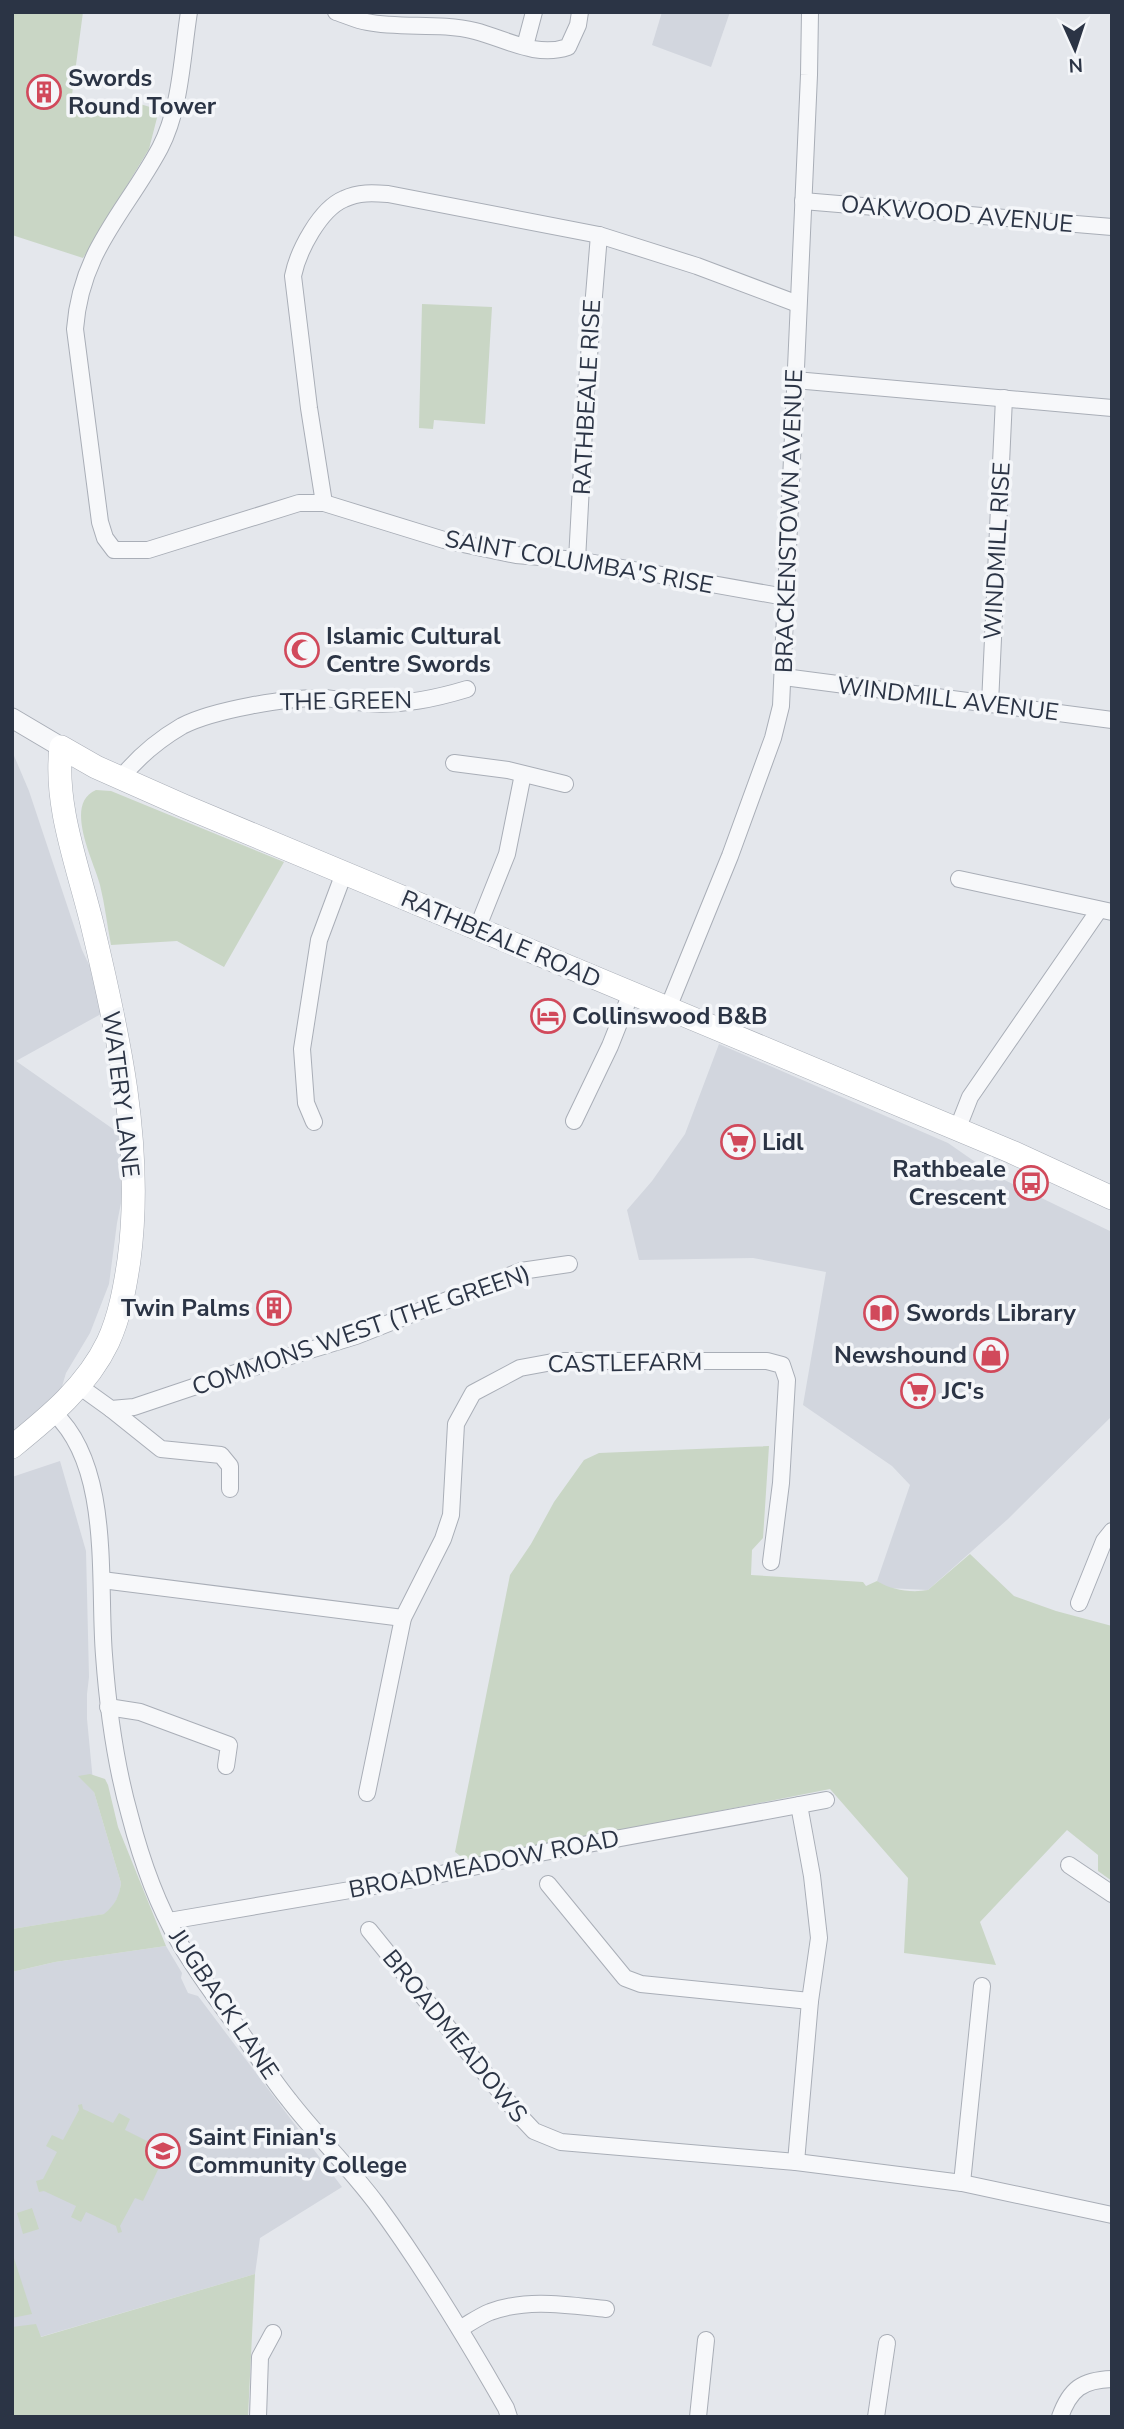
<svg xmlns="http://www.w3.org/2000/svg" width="1124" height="2429" viewBox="0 0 1124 2429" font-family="'Nunito Sans',sans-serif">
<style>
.built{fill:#d2d6de}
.green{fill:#c9d6c5}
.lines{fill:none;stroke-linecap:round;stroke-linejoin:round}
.minor-casing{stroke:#a9aeb7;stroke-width:18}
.tertiary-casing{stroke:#a9aeb7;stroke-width:21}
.secondary-casing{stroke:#a9aeb7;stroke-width:24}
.minor{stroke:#f7f8fa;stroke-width:16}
.tertiary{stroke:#f7f8fa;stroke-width:19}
.secondary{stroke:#fff;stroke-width:23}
.labels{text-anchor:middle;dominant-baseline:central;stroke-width:7;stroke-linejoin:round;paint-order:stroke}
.poi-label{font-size:24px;font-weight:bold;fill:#2b3445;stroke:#f4f6f9;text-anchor:start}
.street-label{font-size:24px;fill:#2b3445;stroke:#f4f6f9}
</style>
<rect width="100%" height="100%" fill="#e4e7ec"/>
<g class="built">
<path d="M662,12H730L711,67L652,45Z"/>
<path d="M12,751L29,791L82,950L110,1009L16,1061L133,1143L117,1223L109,1284L90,1333L66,1373L54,1413L12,1447Z"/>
<path d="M719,1044L948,1143L994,1175L1112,1232V1416L1008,1519L928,1590L887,1588L877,1581L910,1485L892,1466L803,1405L826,1272L753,1258L639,1260L627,1210L652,1181L685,1134Z"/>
<path d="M60,1461L86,1551L89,1677L87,1694V1719L94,1792L121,1883L119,1895L113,1906L105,1914L12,1929V1477Z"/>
<path d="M166,1946L182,1973L181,1978L188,1993L198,1996L342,2187L260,2238L255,2274L40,2337L12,2343V1972L55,1962Z"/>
</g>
<g class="green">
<path d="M12,12H83L70,110C104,94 125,98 159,110L149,149L83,258L12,235Z"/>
<path d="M422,304L492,307L485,424L434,420L433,429L419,428Z"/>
<path d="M96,790L111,791L284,862L224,967L177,941L111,945C107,925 105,905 100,885C94,861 63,804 96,790Z"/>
<path d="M769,1446L763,1538L752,1550L751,1575L863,1582L866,1586L877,1581C891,1590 911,1593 928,1590L970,1554L1014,1596L1056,1611L1112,1626V1881L1098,1871V1855L1067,1830L980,1922L996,1965L904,1953L908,1878L830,1789L475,1859H464L455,1852L510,1575L531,1544L554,1502L584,1460L599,1453Z"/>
<path d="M90,1774L105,1779L108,1785L118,1827L166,1946L55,1962L12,1972V1929L104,1914C115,1905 119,1897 121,1883L94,1792L78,1776Z"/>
<path d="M82,2104L83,2109L113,2123L119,2113L130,2119L125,2130L155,2145L161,2134L166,2153L143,2201L135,2198L120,2226L122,2232L118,2233L116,2226L86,2212L81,2222L71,2217L76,2206L44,2191L39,2192L36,2181L43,2179L57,2152L46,2146L52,2135L63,2140L79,2110L78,2105Z"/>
<path d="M32,2208L39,2229L23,2234L17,2213Z"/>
<path d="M12,2252L32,2314L12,2318Z"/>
<path d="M255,2274L248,2417H12V2327L36,2324L41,2337Z"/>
</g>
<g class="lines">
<g class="minor-casing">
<g id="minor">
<path d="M189,12C182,56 181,108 160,148C125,213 81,250 75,329L100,522L105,538L114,550H148L299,503H324L444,540L516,555L577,560L785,597"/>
<path d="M336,12C346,15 356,20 367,22C402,29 439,22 475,31C506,39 536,58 568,47L578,25L580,12"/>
<path d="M525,46L534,12"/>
<path d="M803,201L1112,227"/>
<path d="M795,380L1112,408"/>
<path d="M324,503L309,408L293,276C298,251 320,209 344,199C359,192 373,193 388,194L599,235L697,266L798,304"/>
<path d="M577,560L586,393L599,235"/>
<path d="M784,677L1112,720"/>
<path d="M990,704L1004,398"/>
<path d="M454,763L508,770L565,784"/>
<path d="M121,778C138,757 158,740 182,726C213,710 288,697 323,698C338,699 352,702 366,703C401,706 434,699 467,689"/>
<path d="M959,879L1112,912"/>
<path d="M477,929L507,854L523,774"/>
<path d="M668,1008L730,856L773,738L781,706L809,75L810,12"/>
<path d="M574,1121L610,1046L631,993"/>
<path d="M314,1122L306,1103L302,1049L319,940L344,873"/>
<path d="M957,1130L970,1097L1099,910"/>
<path d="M79,1386L111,1409L134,1407L241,1371L356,1336L521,1271L569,1264"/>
<path d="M111,1409L161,1449L221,1455L230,1466V1489"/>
<path d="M54,1413C112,1467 98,1581 104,1655C108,1710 115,1763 130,1816C141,1859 157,1904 179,1942C197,1973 219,2002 240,2031C256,2054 271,2078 289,2100C316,2135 349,2167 376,2203C424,2268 466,2338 506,2408L509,2417"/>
<path d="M102,1580L403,1618"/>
<path d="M1079,1603L1104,1541L1112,1531"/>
<path d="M108,1707L140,1712L229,1745L226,1766"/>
<path d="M367,1793L403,1618L443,1539L451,1515L456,1424L473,1393L520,1368L558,1361H767L782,1365L787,1380L781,1483L771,1562"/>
<path d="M1069,1865L1112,1894"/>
<path d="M548,1884L625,1978L641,1984L810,2001"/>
<path d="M169,1921L432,1876L518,1857L826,1800"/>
<path d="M369,1930L518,2114L534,2131L561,2142L796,2162L962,2183L1112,2215"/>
<path d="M796,2162L810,2001L819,1938L812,1876L799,1805"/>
<path d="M962,2183L982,1986"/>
<path d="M461,2328C470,2323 480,2316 490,2312C528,2298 567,2305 606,2309"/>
<path d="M258,2417L260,2357L273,2333"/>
<path d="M698,2417L706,2340"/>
<path d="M876,2417L887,2343"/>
<path d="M1060,2417C1070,2389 1082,2380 1112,2379"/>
</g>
</g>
<g class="tertiary-casing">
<path id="tertiary" d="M12,718L61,747"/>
</g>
<g class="secondary-casing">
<path id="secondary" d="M12,1447C49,1417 87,1386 108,1342C120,1316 125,1287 129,1260C144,1147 118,1032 92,924C78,866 54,806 61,747L96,767L184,806L1012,1152L1112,1198"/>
</g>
<use href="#minor" class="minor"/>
<use href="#tertiary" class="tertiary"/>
<use href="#secondary" class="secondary"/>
</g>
<defs>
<g id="building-ring" transform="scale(1.75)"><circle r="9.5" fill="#f4f6f9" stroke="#d1495b" stroke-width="1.5"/><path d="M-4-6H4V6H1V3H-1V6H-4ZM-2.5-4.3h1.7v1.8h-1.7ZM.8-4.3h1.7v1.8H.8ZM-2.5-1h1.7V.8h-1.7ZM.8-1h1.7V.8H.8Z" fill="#d1495b"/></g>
<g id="mosque-ring" transform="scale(1.75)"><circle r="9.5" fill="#f4f6f9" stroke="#d1495b" stroke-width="1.5"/><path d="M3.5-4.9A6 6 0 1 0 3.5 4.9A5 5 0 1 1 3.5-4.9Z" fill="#d1495b"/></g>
<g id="hotel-ring" transform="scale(1.75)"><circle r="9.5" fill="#f4f6f9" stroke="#d1495b" stroke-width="1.5"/><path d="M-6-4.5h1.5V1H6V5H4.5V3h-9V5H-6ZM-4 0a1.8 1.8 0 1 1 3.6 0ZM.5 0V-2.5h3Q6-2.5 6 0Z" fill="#d1495b"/></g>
<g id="supermarket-ring" transform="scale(1.75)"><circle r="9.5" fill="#f4f6f9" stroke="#d1495b" stroke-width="1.5"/><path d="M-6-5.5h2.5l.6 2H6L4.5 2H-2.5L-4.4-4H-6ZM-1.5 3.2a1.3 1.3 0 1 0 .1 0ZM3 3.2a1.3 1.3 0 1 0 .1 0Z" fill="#d1495b"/></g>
<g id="bus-ring" transform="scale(1.75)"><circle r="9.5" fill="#f4f6f9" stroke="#d1495b" stroke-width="1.5"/><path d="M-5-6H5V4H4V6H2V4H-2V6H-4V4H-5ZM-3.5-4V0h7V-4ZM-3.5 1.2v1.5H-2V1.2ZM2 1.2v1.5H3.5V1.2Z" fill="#d1495b"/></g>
<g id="library-ring" transform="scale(1.75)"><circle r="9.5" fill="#f4f6f9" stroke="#d1495b" stroke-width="1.5"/><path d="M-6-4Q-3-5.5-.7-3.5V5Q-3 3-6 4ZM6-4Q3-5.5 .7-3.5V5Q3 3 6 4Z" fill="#d1495b"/></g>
<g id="shop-ring" transform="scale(1.75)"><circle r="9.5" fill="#f4f6f9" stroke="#d1495b" stroke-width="1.5"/><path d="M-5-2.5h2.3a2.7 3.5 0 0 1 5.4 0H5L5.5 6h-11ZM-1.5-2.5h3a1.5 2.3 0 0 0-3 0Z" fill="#d1495b"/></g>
<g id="school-ring" transform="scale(1.75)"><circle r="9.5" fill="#f4f6f9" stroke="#d1495b" stroke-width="1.5"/><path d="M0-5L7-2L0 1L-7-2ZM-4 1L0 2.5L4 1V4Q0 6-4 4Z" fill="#d1495b"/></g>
</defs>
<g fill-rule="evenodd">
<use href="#building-ring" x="44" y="92"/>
<use href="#mosque-ring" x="302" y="650"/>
<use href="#hotel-ring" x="548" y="1016"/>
<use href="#supermarket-ring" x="738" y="1142"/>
<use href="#bus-ring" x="1031" y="1183"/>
<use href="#building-ring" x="274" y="1308"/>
<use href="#library-ring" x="881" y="1313"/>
<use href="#shop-ring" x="991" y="1355"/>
<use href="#supermarket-ring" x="918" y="1391"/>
<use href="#school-ring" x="163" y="2151"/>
</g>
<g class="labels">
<g class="poi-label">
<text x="68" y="78">Swords<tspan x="68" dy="28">Round Tower</tspan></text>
<text x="326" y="636">Islamic Cultural<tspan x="326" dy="28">Centre Swords</tspan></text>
<text x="572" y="1016">Collinswood B&amp;B</text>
<text x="762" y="1142">Lidl</text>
<text x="1006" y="1169" text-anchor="end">Rathbeale<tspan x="1006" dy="28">Crescent</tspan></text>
<text x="250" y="1308" text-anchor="end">Twin Palms</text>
<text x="906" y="1313">Swords Library</text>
<text x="967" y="1355" text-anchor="end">Newshound</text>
<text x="942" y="1391">JC's</text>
<text x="188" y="2137">Saint Finian's<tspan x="188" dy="28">Community College</tspan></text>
</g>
<g class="street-label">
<text transform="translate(957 214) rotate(5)">OAKWOOD AVENUE</text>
<text transform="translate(587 397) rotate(-87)">RATHBEALE RISE</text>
<text transform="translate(789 521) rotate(-88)">BRACKENSTOWN AVENUE</text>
<text transform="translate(997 551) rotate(-87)">WINDMILL RISE</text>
<text transform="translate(579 562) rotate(10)">SAINT COLUMBA'S RISE</text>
<text transform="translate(948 699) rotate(7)">WINDMILL AVENUE</text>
<text transform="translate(346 701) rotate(-1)">THE GREEN</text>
<text transform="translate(501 939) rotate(23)">RATHBEALE ROAD</text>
<text transform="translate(121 1094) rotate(83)">WATERY LANE</text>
<text transform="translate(361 1330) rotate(-19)">COMMONS WEST (THE GREEN)</text>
<text transform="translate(625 1363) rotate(-1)">CASTLEFARM</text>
<text transform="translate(484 1864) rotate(-11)">BROADMEADOW ROAD</text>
<text transform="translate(224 2004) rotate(56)">JUGBACK LANE</text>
<text transform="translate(455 2036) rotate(51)">BROADMEADOWS</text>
</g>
</g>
<rect width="1124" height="2429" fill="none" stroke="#2b3445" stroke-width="28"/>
<g transform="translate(1075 49) rotate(177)" stroke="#f4f6f9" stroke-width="5" paint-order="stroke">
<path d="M0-5L12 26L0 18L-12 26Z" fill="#2b3445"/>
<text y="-10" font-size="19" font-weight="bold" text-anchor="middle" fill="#2b3445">N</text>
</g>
</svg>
